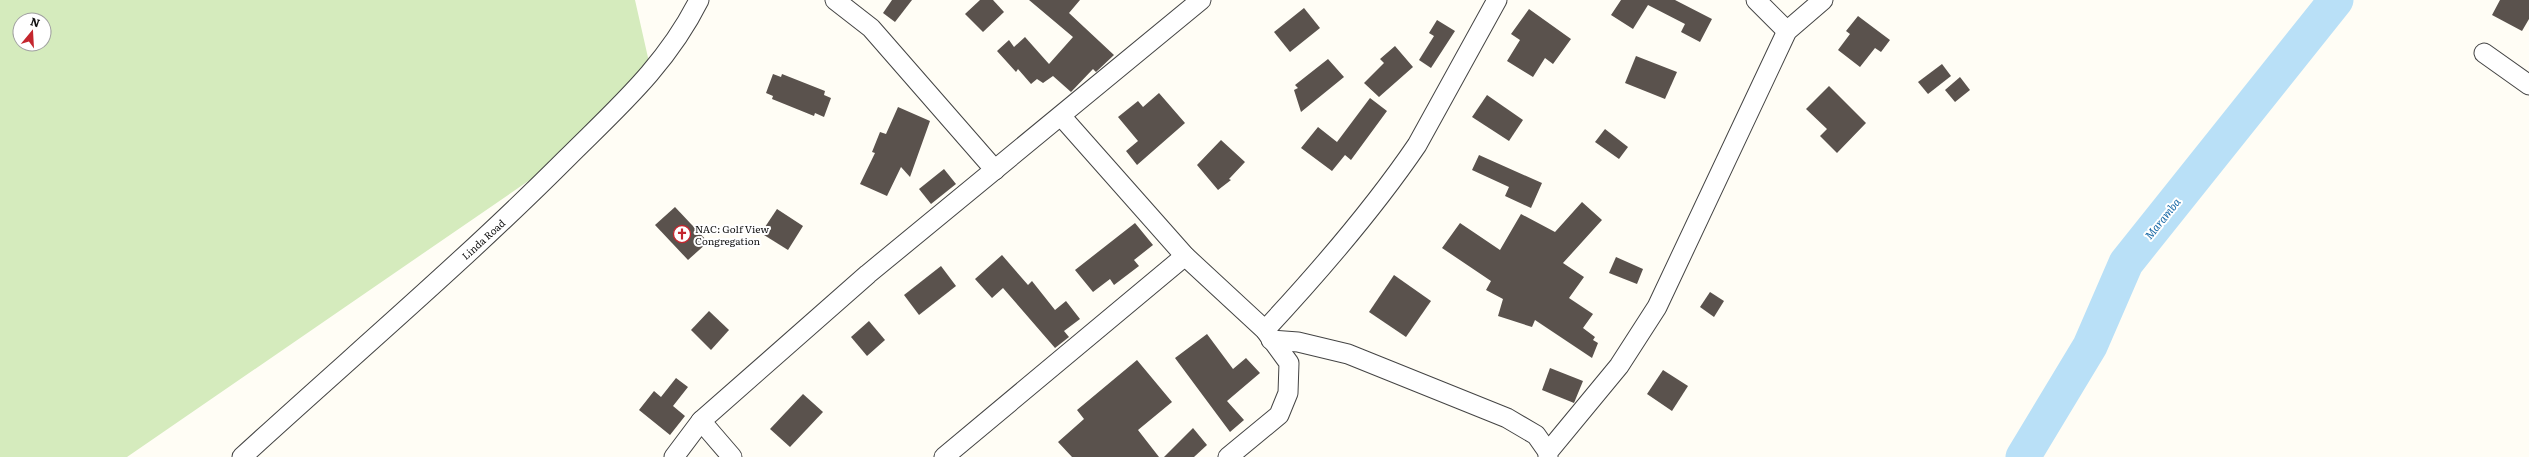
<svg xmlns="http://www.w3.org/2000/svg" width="2529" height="457" viewBox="0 0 2529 457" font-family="Literata,serif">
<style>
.green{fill:#d5ebbd;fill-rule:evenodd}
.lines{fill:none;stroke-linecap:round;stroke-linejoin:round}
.river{stroke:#b9e0f7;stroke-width:35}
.building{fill:#5a524d}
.street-casing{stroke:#444;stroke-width:21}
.street{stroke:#fff;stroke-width:19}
.labels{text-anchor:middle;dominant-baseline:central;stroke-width:4;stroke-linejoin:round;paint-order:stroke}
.poi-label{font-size:10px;fill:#111;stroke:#fff;text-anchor:start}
.street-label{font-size:10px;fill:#111;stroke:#fff}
.water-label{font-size:11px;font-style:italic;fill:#1768a6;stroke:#fff}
</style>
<rect width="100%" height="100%" fill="#fffdf5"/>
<path class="green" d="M0,0H635L649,62L588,140L127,457H0ZM20,20H44V44H20Z"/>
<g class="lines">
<path class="river" d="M2023,457L2090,346L2126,263L2336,0"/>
</g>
<g class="building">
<path d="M892,0H912L895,22L883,13Z"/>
<path d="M980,0H993L1004,12L983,32L965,14Z"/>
<path d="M1029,0H1080L1069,13L1114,55L1096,72L1093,69L1071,92L1053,76L1043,83L1037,79L1031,84L1018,69L1016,72L997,51L1009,40L1014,47L1025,37L1049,64L1073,37Z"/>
<path d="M1621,0H1675L1712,19L1700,42L1681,32L1685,24L1648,5L1633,29L1611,15Z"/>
<path d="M2500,0H2529V19L2522,31L2492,15Z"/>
<path d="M1304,8L1320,28L1290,52L1274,32Z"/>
<path d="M1529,9L1571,39L1553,64L1545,58L1533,77L1507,61L1520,40L1511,34Z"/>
<path d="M1858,16L1890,40L1881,52L1875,48L1860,67L1838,50L1850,34L1846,31Z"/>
<path d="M1437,20L1455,31L1431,68L1419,60L1434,36L1429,33Z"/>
<path d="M1395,46L1413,67L1379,97L1364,83L1384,63L1380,59Z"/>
<path d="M1636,56L1677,72L1665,99L1625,83Z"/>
<path d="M1328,59L1344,77L1301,112L1294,90L1298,88L1295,85Z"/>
<path d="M1942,64L1951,76L1928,94L1918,82Z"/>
<path d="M773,74L781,77L782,74L825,91L824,95L831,98L824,117L815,113L814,116L772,99L773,96L766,93Z"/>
<path d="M1960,77L1970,90L1955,102L1945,90Z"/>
<path d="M1829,86L1866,123L1837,153L1820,136L1827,129L1806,109Z"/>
<path d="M1159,93L1185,123L1137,165L1126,151L1138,141L1118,117L1138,101L1143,107Z"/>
<path d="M1487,95L1523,120L1509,141L1472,117Z"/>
<path d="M1370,98L1387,111L1351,160L1345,155L1332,171L1301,148L1318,127L1337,142Z"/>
<path d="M898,107L930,121L910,177L901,167L887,196L860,184L875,153L872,152L880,132L886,134Z"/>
<path d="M1605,129L1628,147L1619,159L1595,142Z"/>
<path d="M1221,140L1245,162L1229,179L1231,180L1218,190L1197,165Z"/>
<path d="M1479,155L1542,183L1531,208L1505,196L1509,187L1472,170Z"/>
<path d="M944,169L956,184L931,204L919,189Z"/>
<path d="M1582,202L1602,220L1563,263L1584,277L1569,298L1593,314L1583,328L1595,337L1593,340L1598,343L1592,358L1535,320L1532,327L1498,316L1503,299L1486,290L1491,281L1442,248L1460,223L1500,250L1521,214L1555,232Z"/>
<path d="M675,207L708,242L688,260L655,225Z"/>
<path d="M777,209L803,226L788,250L761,233Z"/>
<path d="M1135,223L1153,245L1134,260L1139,266L1114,285L1110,279L1093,292L1075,270Z"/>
<path d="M1002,255L1028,285L1032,281L1055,310L1066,301L1080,319L1064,331L1069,337L1055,348L1003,288L992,298L975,279Z"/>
<path d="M1616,257L1643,269L1637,284L1609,273Z"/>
<path d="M941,266L956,286L919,315L904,295Z"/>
<path d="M1394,275L1431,301L1406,337L1369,312Z"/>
<path d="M1710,292L1724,301L1714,317L1700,307Z"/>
<path d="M709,311L729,330L711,350L691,330Z"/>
<path d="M869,321L885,340L867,356L851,337Z"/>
<path d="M1207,334L1233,369L1246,358L1260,373L1227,401L1244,420L1230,432L1175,358Z"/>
<path d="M1137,360L1172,402L1138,430L1159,457H1072L1058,442L1084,419L1077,410Z"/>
<path d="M1550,368L1583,381L1574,403L1542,390Z"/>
<path d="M1663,370L1688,386L1672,411L1647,394Z"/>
<path d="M676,378L688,387L673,406L685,416L670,435L639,410L654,391L661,397Z"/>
<path d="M803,394L823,412L790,447L770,429Z"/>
<path d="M1193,428L1207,445L1194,457H1164Z"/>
</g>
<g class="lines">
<g class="street-casing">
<g id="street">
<path d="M835,0L871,28L995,170"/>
<path d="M1756,0L1787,31"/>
<path d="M2484,53L2529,85"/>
<path d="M1061,116L1185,256L1265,330L1289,363L1288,393L1279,415L1228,457"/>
<path d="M1265,330C1319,272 1372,211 1417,145L1497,0"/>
<path d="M1271,340L1298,342L1348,354L1507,418L1536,435L1548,452"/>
<path d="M242,457C350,358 462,263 566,159C617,108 666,66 699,0"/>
<path d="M674,457L701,421"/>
<path d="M732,457L701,421L868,274L1201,0"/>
<path d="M944,457L1185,256"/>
<path d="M1548,457V452L1619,366L1657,307L1787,31L1823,0"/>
</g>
</g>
<use href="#street" class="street"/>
</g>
<defs>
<g id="church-ring" transform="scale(0.9)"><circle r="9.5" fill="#fff" stroke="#c4262e" stroke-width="1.5"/><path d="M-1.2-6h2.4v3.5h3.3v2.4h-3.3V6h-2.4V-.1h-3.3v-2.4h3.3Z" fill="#c4262e"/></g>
</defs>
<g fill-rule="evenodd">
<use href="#church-ring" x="682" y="234"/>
</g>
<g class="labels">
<g class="poi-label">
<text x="695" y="228">NAC: Golf View<tspan x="695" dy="12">Congregation</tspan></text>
</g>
<g class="street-label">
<text transform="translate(483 239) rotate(-42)">Linda Road</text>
</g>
<g class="water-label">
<text transform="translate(2162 218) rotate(-51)">Maramba</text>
</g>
</g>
<g transform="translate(32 32) rotate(18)"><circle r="19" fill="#ffffff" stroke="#a0a0a0"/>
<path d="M0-3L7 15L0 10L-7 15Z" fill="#c4262e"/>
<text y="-6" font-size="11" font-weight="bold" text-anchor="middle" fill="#111111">N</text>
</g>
</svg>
